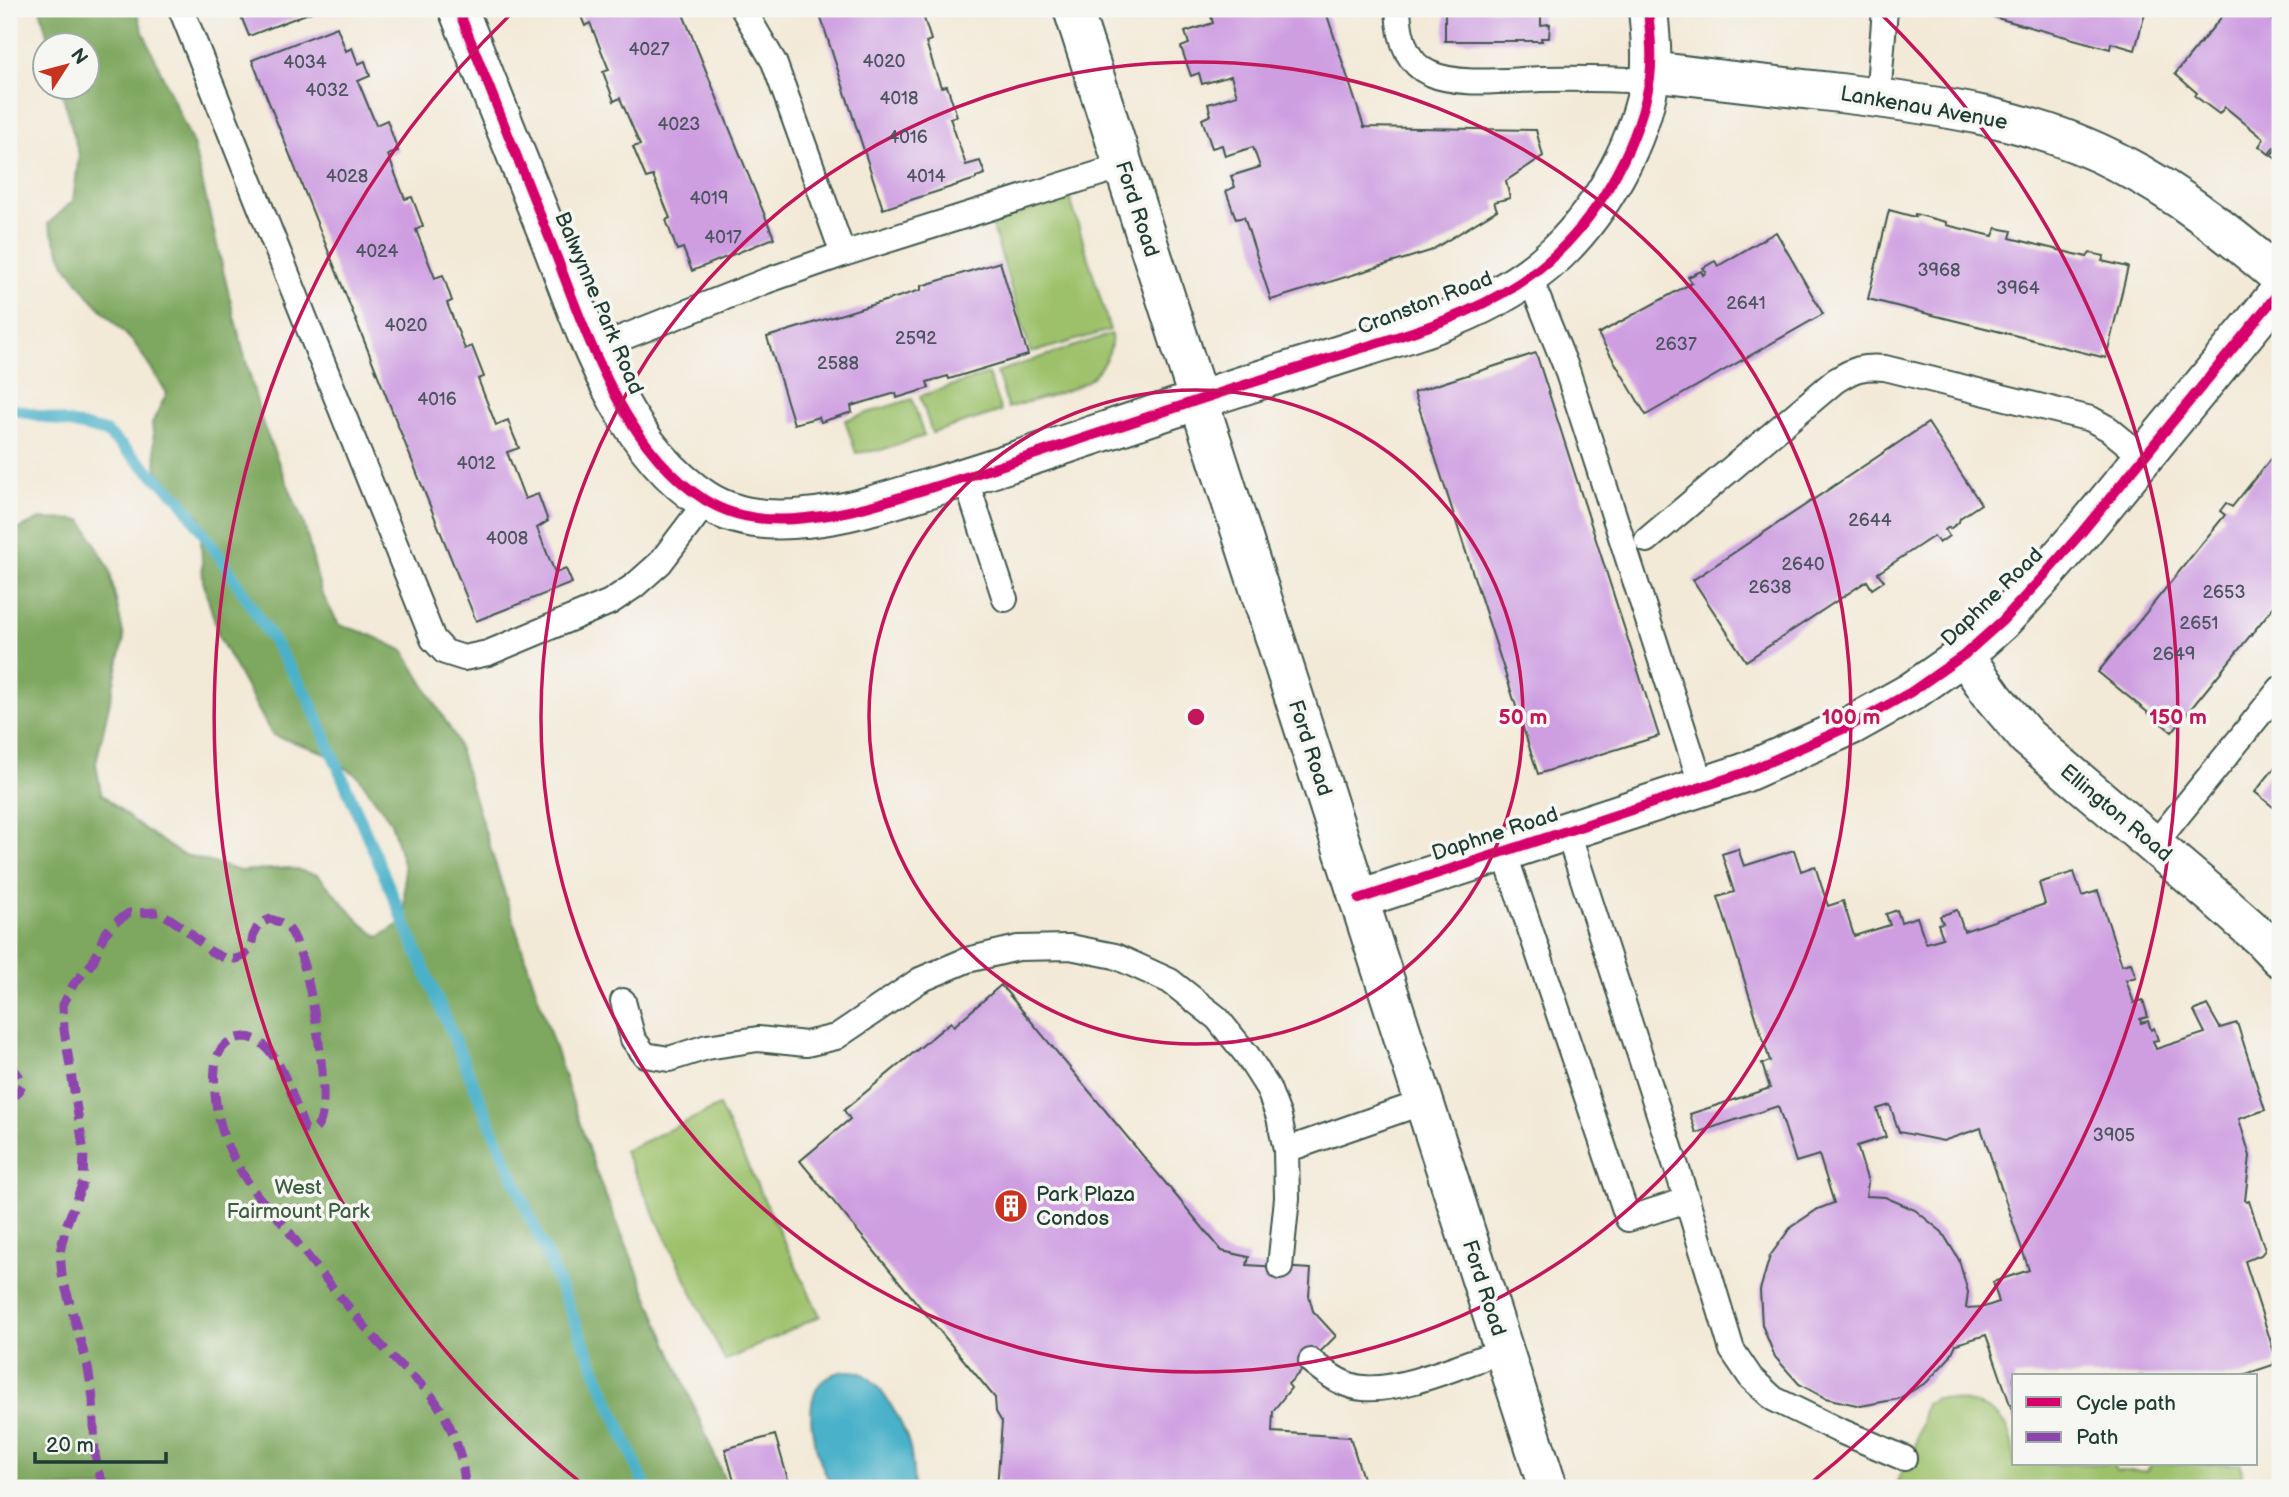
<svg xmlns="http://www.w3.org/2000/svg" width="2289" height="1497" viewBox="0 0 2289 1497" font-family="'Balsamiq Sans',sans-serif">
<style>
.green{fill:#9dc16b;stroke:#5e7f50;stroke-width:2}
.forest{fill:#7ea75f;stroke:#4e724a;stroke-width:2}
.water{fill:#4ab1c9;stroke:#34777e;stroke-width:2}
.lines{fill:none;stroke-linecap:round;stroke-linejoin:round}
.stream{stroke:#4ab1c9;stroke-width:12}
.building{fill:#ce9ee1;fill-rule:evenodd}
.service-casing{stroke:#3f574c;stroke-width:28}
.minor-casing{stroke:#3f574c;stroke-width:42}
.secondary-casing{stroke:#3f574c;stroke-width:42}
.service{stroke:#fff;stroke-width:24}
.minor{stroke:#fff;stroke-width:38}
.secondary{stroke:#fff;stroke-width:38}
.quiet{stroke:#8e44ad;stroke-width:9;stroke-dasharray:18 9;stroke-linecap:butt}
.cycleway-casing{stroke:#f6f6f2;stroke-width:15}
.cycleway{stroke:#d6006c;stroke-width:10}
.ring{fill:none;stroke:#c2185b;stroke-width:3.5}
.labels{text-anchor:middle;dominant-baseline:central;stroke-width:7;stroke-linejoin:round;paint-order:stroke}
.number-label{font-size:18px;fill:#4b555f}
.street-label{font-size:21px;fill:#1f3d34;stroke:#f6f6f2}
.park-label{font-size:21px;fill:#3e5e42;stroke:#f6f6f2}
.poi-label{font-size:21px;fill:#1f3d34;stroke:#f6f6f2;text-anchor:start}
.centre{fill:#c2185b;stroke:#f6f6f2;stroke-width:3.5}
.ring-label{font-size:21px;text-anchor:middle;font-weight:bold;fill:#c2185b;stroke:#f6f6f2;stroke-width:7;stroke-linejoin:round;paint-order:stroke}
</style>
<rect width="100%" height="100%" fill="#f6f6f2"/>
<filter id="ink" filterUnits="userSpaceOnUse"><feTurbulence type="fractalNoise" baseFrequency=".0143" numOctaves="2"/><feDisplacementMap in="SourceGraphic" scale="14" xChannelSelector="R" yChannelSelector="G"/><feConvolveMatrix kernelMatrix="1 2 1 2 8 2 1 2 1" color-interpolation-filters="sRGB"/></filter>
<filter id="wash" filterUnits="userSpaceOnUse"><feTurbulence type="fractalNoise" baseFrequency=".00686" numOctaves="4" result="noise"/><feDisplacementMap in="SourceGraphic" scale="28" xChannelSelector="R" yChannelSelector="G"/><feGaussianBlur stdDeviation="1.57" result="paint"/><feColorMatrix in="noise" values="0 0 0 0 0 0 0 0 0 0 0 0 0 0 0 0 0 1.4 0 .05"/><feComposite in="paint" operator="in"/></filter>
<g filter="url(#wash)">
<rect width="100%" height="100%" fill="#f3e9d7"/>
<g class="green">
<path d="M1070,198L1110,330L1031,353L991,222Z"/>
<path d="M1111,334C1114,352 1098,376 1082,384C1061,395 1031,400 1008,408L997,372Z"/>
<path d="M988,374L1001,411L932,433L920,396Z"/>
<path d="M912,399L924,436L881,450L856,453L845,420Z"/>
<path d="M719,1106L820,1316L725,1361L624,1151Z"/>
<path d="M1936,1398C1983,1401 2014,1411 2014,1464H2113L2116,1471H2146L2152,1464H2241L2243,1488H1915L1897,1481L1913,1454L1926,1403Z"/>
</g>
<path class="forest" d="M40,9H136L144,34L193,144L234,316L263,425L304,524L321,592L339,625L366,633L404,651L455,737L524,954L597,1175L728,1488H9V534L40,519L82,520L109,568L124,638L96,763L101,793L133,821L179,853L240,871L289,868L318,875L361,923L379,937L405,920L404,867L391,822L358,776L320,751L272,735L219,637L203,581L200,517L157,470L152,423L167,393L135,344L88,295L65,264L48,224L73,201L79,155L61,88H88V46L50,45Z"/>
<path class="water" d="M848,1371C854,1371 859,1371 864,1374C882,1386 903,1423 909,1444C913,1458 913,1474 914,1488H833C814,1456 789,1375 848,1371Z"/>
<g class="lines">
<path class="stream" d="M9,408L106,432L180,499L232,575L308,697L646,1488"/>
</g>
<g id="blocks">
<g class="building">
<path d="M238,9H319L249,36Z"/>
<path d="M578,9H681L774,238L692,271L683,248L677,250L666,220L670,218L653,176L646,178L633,147L640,145L620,98L614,101L603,72L609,70L590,23L585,26Z"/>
<path d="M818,9H921L931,40L926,42L934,67L941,87L947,86L957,116L950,118L966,165L980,161L985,174L976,177V179L883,209Z"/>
<path d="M1209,9H1325L1364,127L1536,130L1543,156L1506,181L1510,198L1494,202L1497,210L1430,251L1271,300L1244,217L1236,219L1226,191L1235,187L1231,176L1260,167L1253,147L1225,156L1222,145L1212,148L1202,119L1211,115L1208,104L1237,95L1231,76L1202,84L1199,73L1191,76L1181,47L1189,44L1185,32L1213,23Z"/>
<path d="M1445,9H1541V25L1550,24L1549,38H1541L1542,41H1445Z"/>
<path d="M1964,9H2146L2135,50L2111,43L2110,49Z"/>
<path d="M2228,9H2259L2280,26L2279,161L2271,155L2276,149L2274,147L2269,154L2259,146L2264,139L2225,107L2219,114L2195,96L2197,93L2175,74Z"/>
<path d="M337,27L346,51L352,48L358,64L365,61L370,76L358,81L376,125L387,120L398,151L388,155L405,199L412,197L423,226L416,230L435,278L443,275L452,301L447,303L465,349L472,346L484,377L478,379L496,425L508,420L513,434L519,448L507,452L525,499L538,494L548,521L537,528L555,573L566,569L572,583L476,621L252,60Z"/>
<path d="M1889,210L1915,217V214L1946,222V225L1993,236L1996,228L2012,231L2010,238L2087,257L2090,253L2104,256L2102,261L2128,267L2106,358L1868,299Z"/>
<path d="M1776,232L1823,314L1646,415L1598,334L1692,283L1688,277L1701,271L1703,275L1706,272L1703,268L1715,261L1718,266Z"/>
<path d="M1000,262L1028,355L949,379L948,376L927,382L929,388L897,398L896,393L851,406L852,412L821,422L819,417L794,424L767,337L921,290V286Z"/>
<path d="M1536,353L1659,736L1538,774L1414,392Z"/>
<path d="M1928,423L1981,504L1960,518L1959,522L1950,529L1949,527L1945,530L1949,536L1939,543L1934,536L1878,573L1884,581L1872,589L1867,581L1746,661L1693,580Z"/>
<path d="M2280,447V599L2172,732L2098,672L2225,515L2220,511L2226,503L2232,507Z"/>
<path d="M2280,761V804L2278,802L2273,807L2255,792Z"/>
<path d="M1738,849L1744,866L1794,850L1801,871L1815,866L1828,906L1843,901L1854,936L1890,925L1886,914L1897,910L1901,922L1917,917L1926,943L1943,938L1938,924L1943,923L1940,916L1957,910L1964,931L2045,904L2039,883L2074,872L2082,896L2098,891L2122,965L2131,963L2136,977L2126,980L2134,1003L2143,1000L2148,1017L2140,1019L2141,1023L2148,1021L2151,1030L2154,1028L2158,1040L2153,1041L2156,1049L2205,1033L2194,1011L2207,1005L2220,1028L2237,1023L2265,1110L2239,1119L2250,1156L2245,1201L2246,1202L2249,1201L2265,1250L2261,1255L2245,1261L2276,1358L2273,1365L2240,1376H2014V1416L1986,1335L1956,1344L1950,1357L1927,1382L1898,1399L1861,1406L1825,1398L1799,1384L1775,1357L1762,1325L1760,1290L1770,1256L1791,1227L1818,1209L1834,1203L1819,1155L1796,1162L1778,1106L1696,1133L1690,1114L1770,1088L1762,1064L1770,1061L1718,897L1734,892L1722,854ZM1890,1105L1899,1132L1943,1141L1981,1128L2029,1270L1993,1282L1999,1302L1984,1307L1966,1308L1968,1292L1959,1260L1942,1232L1915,1210L1885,1197L1866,1196L1868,1182L1857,1146L1886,1137L1877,1109Z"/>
<path d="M1001,985L1222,1251L1249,1257L1247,1265L1311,1269L1309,1296L1313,1311L1336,1336L1288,1384L1291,1388L1273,1411L1272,1432L1350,1437L1366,1488H997L1002,1422L996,1412L995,1398L800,1161L850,1119L844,1110L951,1022L954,1026Z"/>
<path d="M775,1435L790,1486L781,1488H736L725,1449Z"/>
</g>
</g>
</g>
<g filter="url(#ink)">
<use href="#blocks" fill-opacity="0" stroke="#3f574c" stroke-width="2"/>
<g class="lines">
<g class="service-casing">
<g id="service">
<path d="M181,9L433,639L445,652L464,658L488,653L610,602L634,586L660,563L707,501"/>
<path d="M743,9L774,62L843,254"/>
<path d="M1398,9C1399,33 1404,62 1429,73C1459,87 1508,80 1541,79C1578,78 1613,79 1649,81"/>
<path d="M1878,98L1885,9"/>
<path d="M1529,276L1566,367L1702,787"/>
<path d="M594,349L766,281L843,254L1123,166"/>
<path d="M965,477L1005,599"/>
<path d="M1647,540L1835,381C1854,369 1862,366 1885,368L2091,419L2109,429L2143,457"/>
<path d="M2154,845L2280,689"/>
<path d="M1504,852L1628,1219L1687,1200L1567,830"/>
<path d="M623,1001L633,1039L645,1055L669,1059L707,1047L758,1039L806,1044L836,1037L920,980L967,960L1018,948L1070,947L1115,956L1170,981L1217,1018L1247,1055L1268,1088L1279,1117L1286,1150L1287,1198L1280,1267"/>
<path d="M1286,1150L1424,1102"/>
<path d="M1687,1200L1732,1350L1751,1378L1774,1399L1838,1430L1904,1458"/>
<path d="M1311,1361C1325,1373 1344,1387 1363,1388C1401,1392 1465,1363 1503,1351"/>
</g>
</g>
<g class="minor-casing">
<g id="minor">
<path d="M458,9C487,81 516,154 545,227C582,319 617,444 705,500C735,519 772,522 806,518C849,514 891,500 933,487C1016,462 1098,433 1181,406C1239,386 1297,369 1355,350C1427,328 1502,306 1557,253C1603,209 1640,141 1650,78C1653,55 1650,32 1648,9"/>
<path d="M1651,71C1714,79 1777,86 1840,93C1936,105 2035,118 2121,164C2180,194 2230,235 2280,277"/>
<path d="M1964,655L1994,698L2027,737L2216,898L2260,937L2280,958"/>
<path d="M1359,899L1744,773L1852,725L1911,692L1964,655L2002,621L2040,580L2082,532L2280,291"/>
</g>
</g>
<g class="secondary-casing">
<path id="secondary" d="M1073,9L1548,1488"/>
</g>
<use href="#service" class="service"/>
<use href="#minor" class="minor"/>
<use href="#secondary" class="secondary"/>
<g class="quiet">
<path d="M9,1062L19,1076L22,1085L17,1094L9,1099"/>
<path d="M105,1488L98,1471L95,1454L93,1398L88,1368L62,1275L60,1252L66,1226L83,1182L84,1152L64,1030L63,1005L73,985L93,962L104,935L114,923L129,913L160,912L184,928L210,951L224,958L236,959L244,956L251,948L253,936L259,924L270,919C277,921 285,923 289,929C308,950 333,1099 319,1124C317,1128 316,1129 312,1131L305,1129C293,1103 279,1037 244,1037C226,1038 216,1052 215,1068C211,1114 228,1155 254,1191C260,1200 269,1207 276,1215C283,1224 291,1234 298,1244C329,1283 359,1322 393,1358C405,1371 420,1382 431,1395C451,1421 464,1456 465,1488"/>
</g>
<g class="cycleway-casing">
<g id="cycleway">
<path d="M458,9C487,81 516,154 545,227C582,319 617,444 705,500C735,519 772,522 806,518C849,514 891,500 933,487C1016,462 1098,433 1181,406C1239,386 1297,369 1355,350C1427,328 1502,306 1557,253C1603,209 1640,141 1650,78C1653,55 1650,32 1648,9"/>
<path d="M1359,899L1744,773L1852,725L1911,692L1964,655L2002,621L2040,580L2082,532L2280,291"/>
</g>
</g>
<use href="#cycleway" class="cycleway"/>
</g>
</g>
<g class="ring">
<circle cx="1196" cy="717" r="327"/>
<circle cx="1196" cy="717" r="655"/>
<path d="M585 1486A982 982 0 0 1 514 11M1878 11A982 982 0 0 1 1807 1486"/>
</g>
<defs>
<g id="building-disc" transform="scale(1.75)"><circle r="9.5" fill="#c8321e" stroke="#f6f6f2"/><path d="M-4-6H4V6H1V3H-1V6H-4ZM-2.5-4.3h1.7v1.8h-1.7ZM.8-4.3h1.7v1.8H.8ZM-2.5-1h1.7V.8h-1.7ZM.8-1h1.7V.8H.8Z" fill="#fff"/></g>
</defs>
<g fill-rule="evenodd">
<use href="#building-disc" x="1011" y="1206"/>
</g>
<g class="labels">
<g class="number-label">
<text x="649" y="49">4027</text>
<text x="884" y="61">4020</text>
<text x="305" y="62">4034</text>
<text x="327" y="90">4032</text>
<text x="899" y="98">4018</text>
<text x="679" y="124">4023</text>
<text x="908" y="137">4016</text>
<text x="347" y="176">4028</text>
<text x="926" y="176">4014</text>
<text x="709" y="198">4019</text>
<text x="723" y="237">4017</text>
<text x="377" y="251">4024</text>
<text x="1939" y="270">3968</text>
<text x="2018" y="288">3964</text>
<text x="1746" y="303">2641</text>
<text x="406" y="325">4020</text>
<text x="916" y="338">2592</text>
<text x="1676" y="344">2637</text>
<text x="838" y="363">2588</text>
<text x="437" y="399">4016</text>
<text x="476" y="463">4012</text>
<text x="1870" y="520">2644</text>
<text x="507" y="538">4008</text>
<text x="1803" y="564">2640</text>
<text x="1770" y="587">2638</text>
<text x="2224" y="592">2653</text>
<text x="2199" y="623">2651</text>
<text x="2174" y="654">2649</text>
<text x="2114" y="1135">3905</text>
</g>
<g class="street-label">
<text transform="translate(1924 108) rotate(10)">Lankenau Avenue</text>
<text transform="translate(1137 209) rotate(72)">Ford Road</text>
<text transform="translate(599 303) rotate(67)">Balwynne Park Road</text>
<text transform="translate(1425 303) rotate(-21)">Cranston Road</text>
<text transform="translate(1992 597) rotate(-44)">Daphne Road</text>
<text transform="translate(1310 748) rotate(72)">Ford Road</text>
<text transform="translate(2116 813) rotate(40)">Ellington Road</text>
<text transform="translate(1495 834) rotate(-18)">Daphne Road</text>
<text transform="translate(1484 1288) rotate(72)">Ford Road</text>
</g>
<g class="park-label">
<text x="298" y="1187">West<tspan x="298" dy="24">Fairmount Park</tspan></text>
</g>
<g class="poi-label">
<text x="1036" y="1194">Park Plaza<tspan x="1036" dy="24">Condos</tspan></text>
</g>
</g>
<circle cx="1196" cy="717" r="10" class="centre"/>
<g class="ring-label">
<text x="1523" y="724">50 m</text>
<text x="1851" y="724">100 m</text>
<text x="2178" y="724">150 m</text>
</g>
<rect width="2289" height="1497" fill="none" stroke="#f6f6f2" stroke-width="35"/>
<rect x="2012" y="1374" width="245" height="91" fill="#f6f6f2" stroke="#a0aca6" stroke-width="2"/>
<rect x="2026" y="1397" width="35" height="10" fill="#d6006c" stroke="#a0aca6" stroke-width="2"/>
<text x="2076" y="1410" font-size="21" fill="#1f3d34">Cycle path</text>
<rect x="2026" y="1432" width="35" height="10" fill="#8e44ad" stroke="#a0aca6" stroke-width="2"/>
<text x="2076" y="1444" font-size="21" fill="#1f3d34">Path</text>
<g transform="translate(66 66) rotate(54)"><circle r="33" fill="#f6f6f2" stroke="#a0aca6" stroke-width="2"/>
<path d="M0-5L12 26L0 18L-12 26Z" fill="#c8321e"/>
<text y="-10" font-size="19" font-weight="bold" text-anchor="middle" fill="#1f3d34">N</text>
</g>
<path d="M35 1452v10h131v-10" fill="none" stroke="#1f3d34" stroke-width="3.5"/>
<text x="46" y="1452" font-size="21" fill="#1f3d34" stroke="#f6f6f2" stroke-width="5" paint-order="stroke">20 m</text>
</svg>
